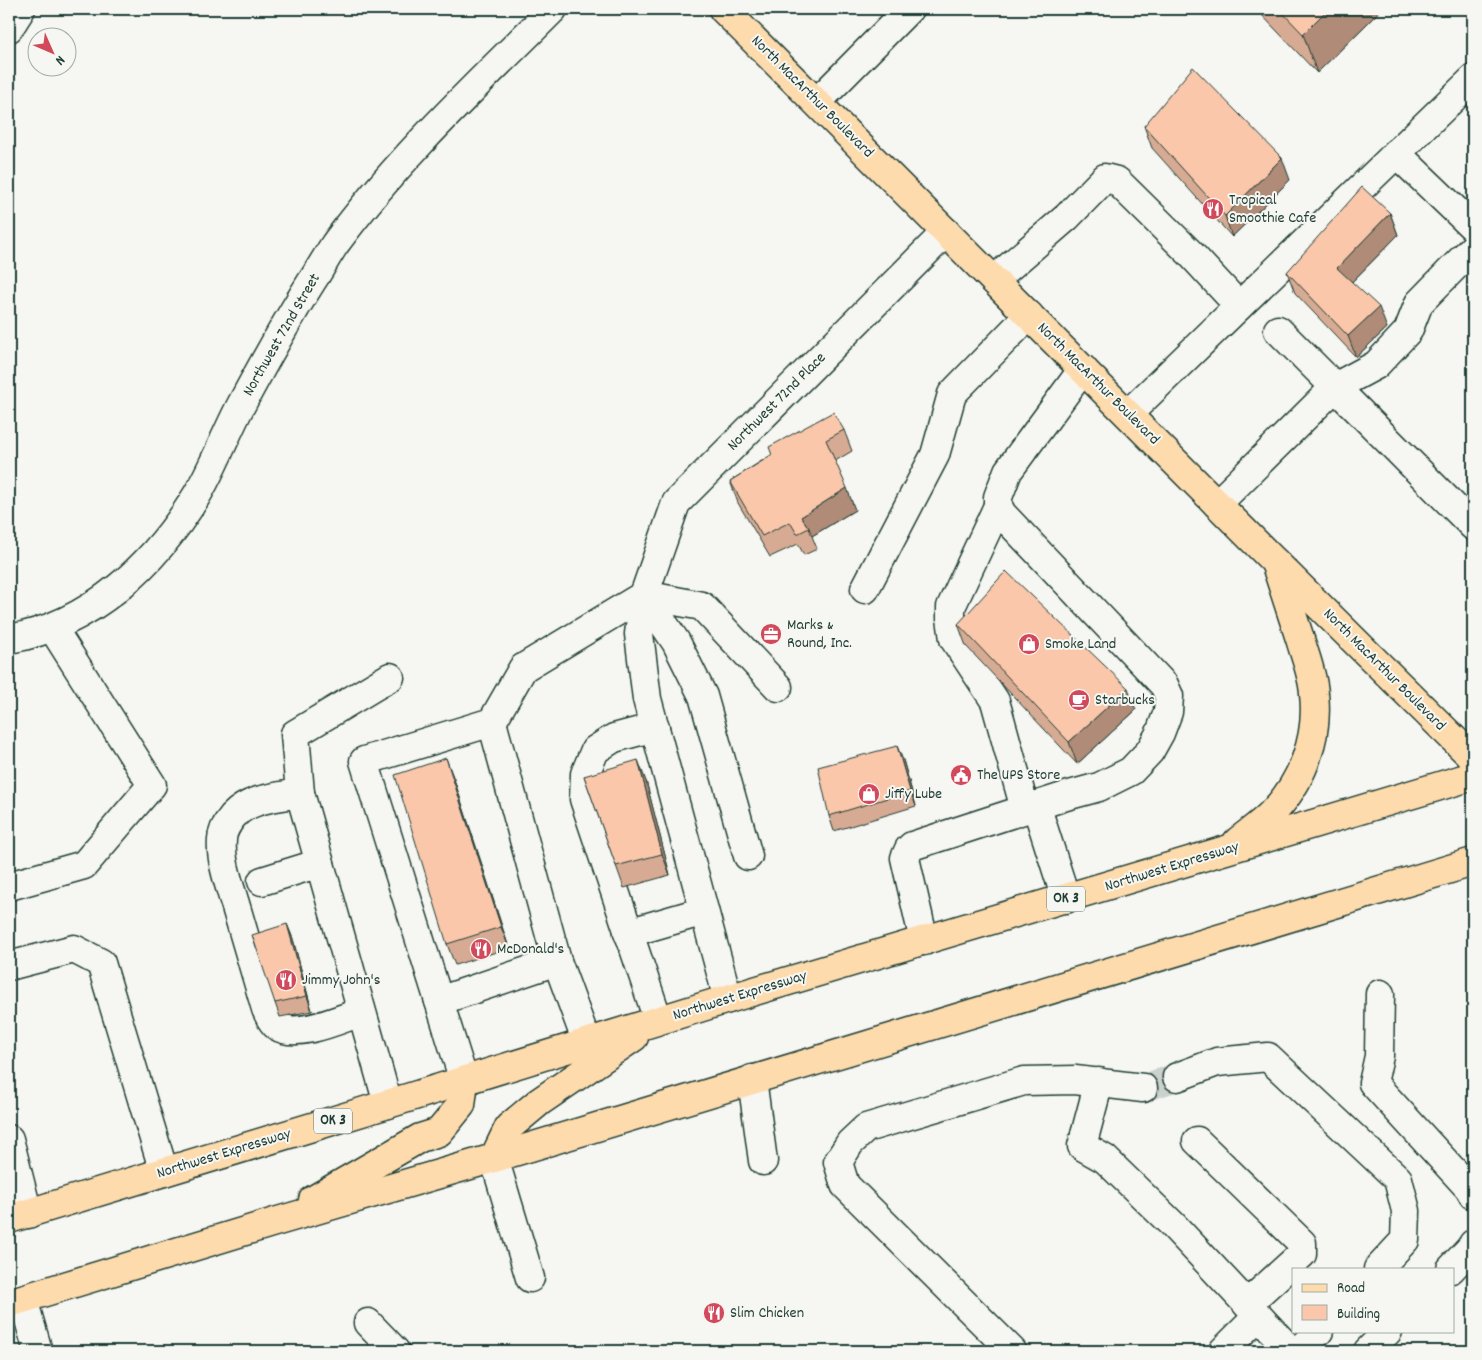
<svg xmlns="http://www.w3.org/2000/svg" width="1482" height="1360" viewBox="0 0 1482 1360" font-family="Dekko,sans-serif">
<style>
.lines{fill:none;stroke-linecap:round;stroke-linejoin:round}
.minor-tunnel{stroke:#cbd1cc;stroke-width:28;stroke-dasharray:28 14;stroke-linecap:butt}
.minor-casing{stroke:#1f3d34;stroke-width:31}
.major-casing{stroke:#1f3d34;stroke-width:31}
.highway-casing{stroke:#1f3d34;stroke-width:31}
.minor{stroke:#f6f6f2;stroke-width:28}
.major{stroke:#fedbac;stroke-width:28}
.highway{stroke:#fedbac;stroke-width:28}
.wall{fill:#d7ab93;stroke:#1f3d34}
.shaded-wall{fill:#af8b78;stroke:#1f3d34}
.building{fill:#fac7ab;stroke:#1f3d34}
.labels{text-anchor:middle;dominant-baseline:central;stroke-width:4;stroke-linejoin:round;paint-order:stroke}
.shield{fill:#f6f6f2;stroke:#60746d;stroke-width:1}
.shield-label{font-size:15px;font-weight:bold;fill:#1f3d34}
.street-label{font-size:16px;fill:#1f3d34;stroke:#f6f6f2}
.poi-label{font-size:16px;fill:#1f3d34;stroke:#f6f6f2;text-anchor:start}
</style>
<rect width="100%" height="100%" fill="#f6f6f2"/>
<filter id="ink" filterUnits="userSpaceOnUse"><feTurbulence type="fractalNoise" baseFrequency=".02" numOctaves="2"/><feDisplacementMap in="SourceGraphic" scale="10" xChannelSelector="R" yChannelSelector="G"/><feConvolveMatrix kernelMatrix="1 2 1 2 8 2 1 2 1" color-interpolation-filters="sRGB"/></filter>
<g filter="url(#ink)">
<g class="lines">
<path class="minor-tunnel" d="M1143,1088L1177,1077"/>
<g class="minor-casing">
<g id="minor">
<path d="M9,28L21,9"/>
<path d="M817,102L909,9"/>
<path d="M1396,153L1473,227"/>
<path d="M994,280L1067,217L1105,178L1117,181L1190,253L1239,306"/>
<path d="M1278,330L1335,387L1376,365L1408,331L1419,303L1473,248"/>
<path d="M1128,414L1473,79"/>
<path d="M1217,504L1335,387L1473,526"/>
<path d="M998,506L951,607V618L954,639L995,701L1025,809"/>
<path d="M865,589L935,455L952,394L1029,315"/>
<path d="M644,595L676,642L703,696L748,856"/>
<path d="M9,639C91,625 155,564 197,495C213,468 225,436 240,407C263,364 286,322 312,281C320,269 327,256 335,244C398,158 478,84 553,9"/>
<path d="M492,722L557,961L587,1043"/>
<path d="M655,727L614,738L595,750L585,774L584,799L658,1020"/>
<path d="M300,793C277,797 250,798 233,816C228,822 222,832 222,840C220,860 230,887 236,907C246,941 256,975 266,1009C269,1015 271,1022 277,1026C297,1039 340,1019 361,1012"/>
<path d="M1036,805L1066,899"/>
<path d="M262,881L320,863"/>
<path d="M9,886L84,865L152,785L52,627"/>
<path d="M628,933L704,911"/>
<path d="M924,941L905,858L909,849L912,846L1066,796L1099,787L1131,771L1150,751L1160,733L1168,712L1169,696L1164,685L1002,514L998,506V497L1008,471L1083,369"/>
<path d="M9,966L74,949L101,963L164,1172"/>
<path d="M1380,994L1379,1056L1373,1083L1469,1188L1473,1195"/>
<path d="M728,999L647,699L639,634L644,595L676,503L946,232"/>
<path d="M439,1001L557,961"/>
<path d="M1177,1077L1217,1062L1268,1057L1398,1179L1406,1211L1405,1240L1378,1269"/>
<path d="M752,1079L763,1161"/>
<path d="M464,1081L364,761L492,722L523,668L644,595L702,606L778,687"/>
<path d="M1099,1082L1082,1146L1105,1159L1173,1225L1291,1351"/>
<path d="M388,1104L300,793L295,734L390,677"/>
<path d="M9,1139L28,1214"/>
<path d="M1197,1141L1302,1243V1254L1247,1304"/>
<path d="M494,1158L530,1278"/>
<path d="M1451,1269L1469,1250L1473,1244"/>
<path d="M23,1299L38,1351"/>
<path d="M368,1323L395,1351"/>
<path d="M1012,1351L845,1185L838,1162L850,1143L866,1128L1024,1081L1075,1080L1143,1088"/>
<path d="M1223,1351L1258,1316"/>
<path d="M1300,1351L1319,1331"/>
<path d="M1368,1351L1388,1331"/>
</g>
</g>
<g class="major-casing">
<path id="major" d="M723,9L1275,562L1473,758"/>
</g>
<g class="highway-casing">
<g id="highway">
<path d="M1237,842C1248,833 1260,825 1270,815C1302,784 1319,738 1314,694C1313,676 1306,659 1301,642C1292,615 1284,589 1275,562"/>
<path d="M494,1158L509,1127L539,1102L634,1037"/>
<path d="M313,1200L420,1138L439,1132L448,1121L461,1105L464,1081"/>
<path d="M9,1219L388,1104L728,999L1473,776"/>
<path d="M9,1303L278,1221L494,1158L1473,862"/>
</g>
</g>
<use href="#minor" class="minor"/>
<use href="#major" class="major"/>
<use href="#highway" class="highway"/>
</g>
<g class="wall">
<path d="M1258,9H1382L1317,73L1259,12Z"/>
<path d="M1144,126L1290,180L1232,237L1152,148Z"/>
<path d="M1390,213L1398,235L1352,282L1387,328L1356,357L1295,293L1287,272Z"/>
<path d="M1473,271V290L1468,276Z"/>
<path d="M844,430L852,451L835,461L855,510L812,536L817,549L804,555L798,544L770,557L738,503L730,481L771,455Z"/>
<path d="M958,624L1136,710L1077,764L966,646Z"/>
<path d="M903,760L916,806L834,831L829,816Z"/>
<path d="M584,776L646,781L670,875L624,888Z"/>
<path d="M454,779L509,948L455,965L447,944Z"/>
<path d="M287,924L293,939L312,1011L280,1017L275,1003Z"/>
</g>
<g class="shaded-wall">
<path d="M1328,9H1382L1317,73L1303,34Z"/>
<path d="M1282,158L1290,180L1232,237L1225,216Z"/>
<path d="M1390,213L1398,235L1345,289L1337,268Z"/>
<path d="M1379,307L1387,328L1356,357L1348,336Z"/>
<path d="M847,488L855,510L812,536L809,528L801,517Z"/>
<path d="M1128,688L1136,710L1077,764L1069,742Z"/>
<path d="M897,746L903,760L916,806L910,791Z"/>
<path d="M446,758L454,779L509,948L501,927Z"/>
<path d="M638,760L646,781L670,875L662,854Z"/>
<path d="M287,924L293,939L312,1011L307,996Z"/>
</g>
<g class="building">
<path d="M1279,9H1328L1303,34Z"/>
<path d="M1193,67L1282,158L1225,216L1144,126Z"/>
<path d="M1362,187L1390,213L1337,268L1379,307L1348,336L1287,272Z"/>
<path d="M1473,271V281L1468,276Z"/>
<path d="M833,412L844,430L826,440L847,488L801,517L809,528L797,534L790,522L762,536L730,481L772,455L769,447Z"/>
<path d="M1006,571L1128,688L1069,742L958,624Z"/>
<path d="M897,746L910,791L829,816L818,767Z"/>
<path d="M446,758L501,927L447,944L395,775Z"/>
<path d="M638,760L662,854L616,866L584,776Z"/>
<path d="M287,924L307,996L275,1003L252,935Z"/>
</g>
</g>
<defs>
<g id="restaurant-disc" transform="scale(1.125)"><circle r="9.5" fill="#d1495b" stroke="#f6f6f2"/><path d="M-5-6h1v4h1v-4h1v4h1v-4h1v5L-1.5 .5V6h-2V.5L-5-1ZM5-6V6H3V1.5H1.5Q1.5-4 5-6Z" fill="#fff"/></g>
<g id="office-disc" transform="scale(1.125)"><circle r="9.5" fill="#d1495b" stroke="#f6f6f2"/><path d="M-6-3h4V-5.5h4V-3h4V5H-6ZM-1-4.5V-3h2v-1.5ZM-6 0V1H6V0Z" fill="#fff"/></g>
<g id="shop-disc" transform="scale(1.125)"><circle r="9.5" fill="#d1495b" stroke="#f6f6f2"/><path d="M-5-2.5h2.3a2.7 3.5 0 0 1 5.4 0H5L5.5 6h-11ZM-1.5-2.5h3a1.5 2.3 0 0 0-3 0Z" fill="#fff"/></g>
<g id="cafe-disc" transform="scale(1.125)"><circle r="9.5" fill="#d1495b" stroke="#f6f6f2"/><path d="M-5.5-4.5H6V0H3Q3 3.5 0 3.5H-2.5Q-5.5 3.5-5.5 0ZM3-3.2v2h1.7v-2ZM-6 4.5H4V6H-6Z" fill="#fff"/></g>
<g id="civic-disc" transform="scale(1.125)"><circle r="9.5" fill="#d1495b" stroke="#f6f6f2"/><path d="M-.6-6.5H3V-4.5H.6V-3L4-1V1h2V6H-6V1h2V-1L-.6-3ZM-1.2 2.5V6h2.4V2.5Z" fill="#fff"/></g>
</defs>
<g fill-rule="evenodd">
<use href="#restaurant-disc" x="1213" y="209"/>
<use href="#office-disc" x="771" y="634"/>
<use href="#shop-disc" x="1029" y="644"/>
<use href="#cafe-disc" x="1079" y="700"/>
<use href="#civic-disc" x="961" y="775"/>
<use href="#shop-disc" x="869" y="794"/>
<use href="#restaurant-disc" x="481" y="949"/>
<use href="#restaurant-disc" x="286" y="980"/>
<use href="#restaurant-disc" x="714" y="1313"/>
</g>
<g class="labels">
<g class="shield">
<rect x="1047" y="886.5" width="38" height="25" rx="4"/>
<rect x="314" y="1108.5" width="38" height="25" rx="4"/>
</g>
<g class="shield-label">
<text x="1066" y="899">OK 3</text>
<text x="333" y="1121">OK 3</text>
</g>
<g class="street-label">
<text transform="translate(812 97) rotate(45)">North MacArthur Boulevard</text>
<text transform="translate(282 335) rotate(-60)">Northwest 72nd Street</text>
<text transform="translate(1098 384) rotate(45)">North MacArthur Boulevard</text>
<text transform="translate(777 402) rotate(-45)">Northwest 72nd Place</text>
<text transform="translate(1384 670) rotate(45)">North MacArthur Boulevard</text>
<text transform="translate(1172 867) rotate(-17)">Northwest Expressway</text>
<text transform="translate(740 996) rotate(-17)">Northwest Expressway</text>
<text transform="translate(224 1154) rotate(-17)">Northwest Expressway</text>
</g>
<g class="poi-label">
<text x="1229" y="200">Tropical<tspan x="1229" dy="18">Smoothie Cafe</tspan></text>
<text x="787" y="625">Marks &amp;<tspan x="787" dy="18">Round, Inc.</tspan></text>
<text x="1045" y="644">Smoke Land</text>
<text x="1095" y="700">Starbucks</text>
<text x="977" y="775">The UPS Store</text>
<text x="885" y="794">Jiffy Lube</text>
<text x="497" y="949">McDonald's</text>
<text x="302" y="980">Jimmy John's</text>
<text x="730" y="1313">Slim Chicken</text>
</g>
</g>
<rect width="1482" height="1360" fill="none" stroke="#f6f6f2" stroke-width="30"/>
<rect x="15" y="15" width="1452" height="1330" fill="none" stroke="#1f3d34" stroke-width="2" filter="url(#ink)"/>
<rect x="1292" y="1268" width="162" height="65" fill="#f6f6f2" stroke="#a0aca6"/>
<rect x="1302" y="1284" width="25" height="8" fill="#fedbac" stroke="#a0aca6"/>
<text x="1337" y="1292" font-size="15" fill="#1f3d34">Road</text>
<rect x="1302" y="1305" width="25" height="15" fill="#fac7ab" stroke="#a0aca6"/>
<text x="1337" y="1318" font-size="15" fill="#1f3d34">Building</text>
<g transform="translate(52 52) rotate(135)"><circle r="24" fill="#f6f6f2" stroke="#a0aca6"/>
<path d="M0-4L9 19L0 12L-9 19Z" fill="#d1495b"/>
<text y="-8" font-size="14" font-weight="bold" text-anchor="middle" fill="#1f3d34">N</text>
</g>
</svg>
